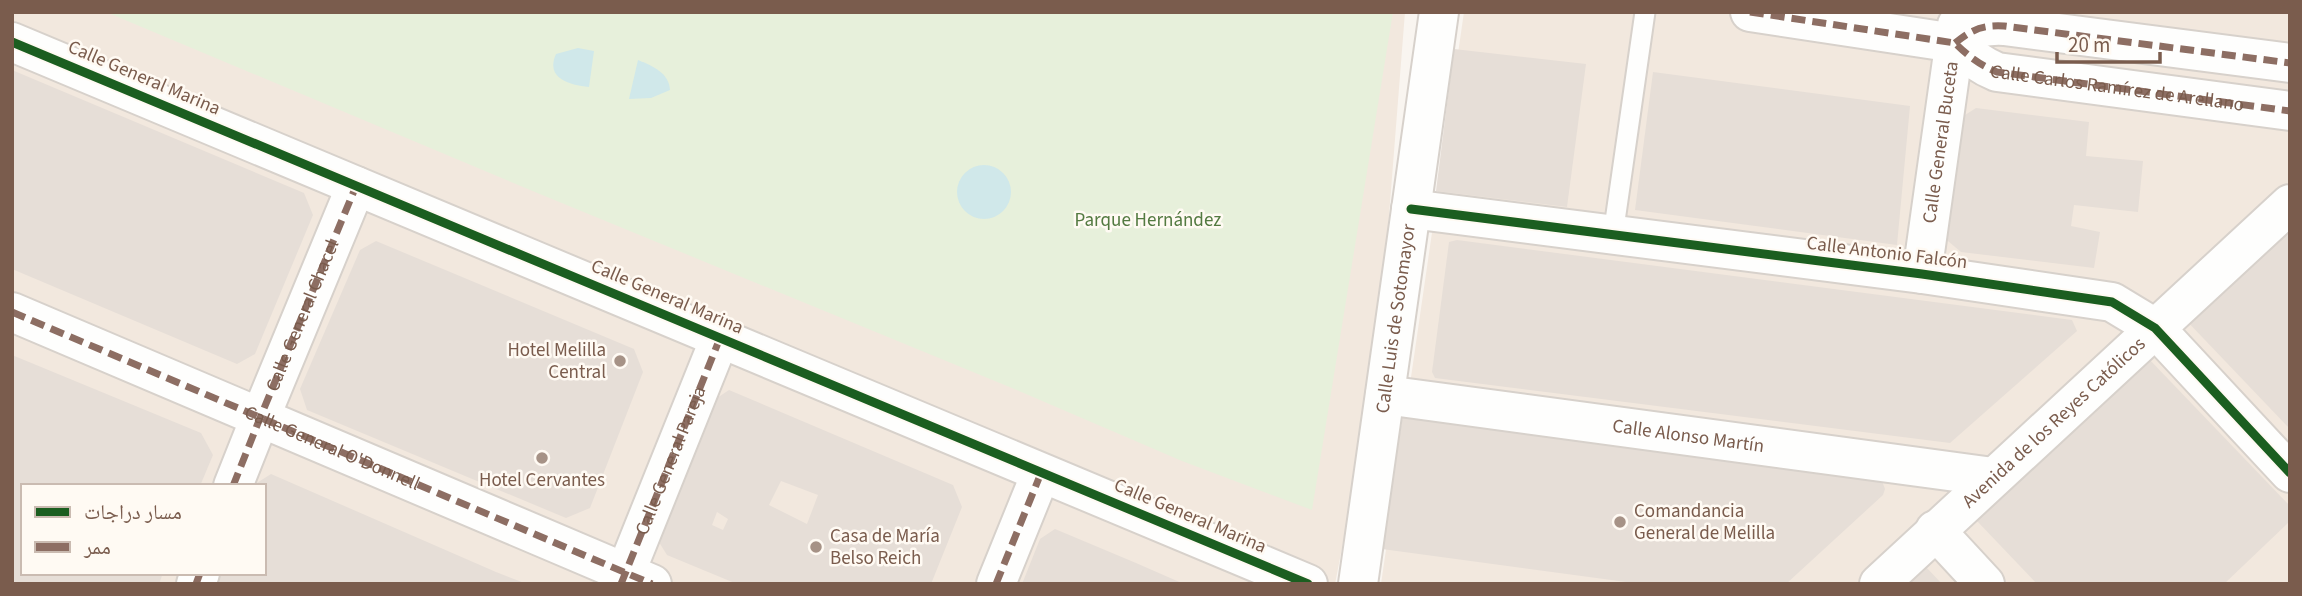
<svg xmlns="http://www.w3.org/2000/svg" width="2302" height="596" viewBox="0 0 2302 596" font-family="'Source Sans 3','Noto Naskh Arabic',sans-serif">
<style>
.residential{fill:#f2e8de;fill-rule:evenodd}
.green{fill:#e7f0db}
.water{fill:#d0e8ea}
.building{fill:#e6ded7;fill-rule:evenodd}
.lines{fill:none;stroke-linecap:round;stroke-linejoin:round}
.lane-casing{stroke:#d7d1cb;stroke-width:23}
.street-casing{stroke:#d7d1cb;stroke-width:42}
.lane{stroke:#fefefd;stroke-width:19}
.street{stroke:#fefefd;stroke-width:38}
.quiet{stroke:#8d6e63;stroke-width:7;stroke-dasharray:14 7;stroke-linecap:butt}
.cycleway-casing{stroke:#fffaf3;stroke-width:13}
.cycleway{stroke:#1b5e20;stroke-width:9}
.poi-dot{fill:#a69286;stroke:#fffaf3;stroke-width:2.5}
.labels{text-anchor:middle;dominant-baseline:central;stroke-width:5;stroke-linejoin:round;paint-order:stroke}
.street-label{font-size:19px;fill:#7a5c4d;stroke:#fffaf3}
.park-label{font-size:19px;fill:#537a41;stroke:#fffaf3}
.poi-label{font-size:19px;fill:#7a5c4d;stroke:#fffaf3;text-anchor:start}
</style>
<rect width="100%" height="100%" fill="#f9f5f0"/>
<g class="residential">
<path d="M12,12H1405L1377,368L1335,584H12ZM23,486H264V573H23Z"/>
<path d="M1464,12H2290V584H1381Z"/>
</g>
<path class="green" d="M106,12H1393L1312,510L1182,461L1019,391L535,192Z"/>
<g class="water">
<path d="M578,48L594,51L589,87C569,85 545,78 556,54Z"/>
<path d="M638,60C653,66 669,73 670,90L651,98L629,99Z"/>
<circle cx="984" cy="192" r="27"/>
</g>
<g class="building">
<path d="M1454,49L1586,64L1567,207L1436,191Z"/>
<path d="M12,70L304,193L313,215L255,354L237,364L12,269Z"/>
<path d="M1653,72L1910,106L1897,245L1635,210Z"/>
<path d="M1976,108L2089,122L2086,156L2143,161L2138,212L2074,205L2071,226L2100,232L2094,268L1961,252L1942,236L1953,196L1962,117Z"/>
<path d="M2290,216V429L2183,317Z"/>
<path d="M1457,240L2072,320L2077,331L1950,443L1435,378L1432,372L1449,242Z"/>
<path d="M376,241L634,349L643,372L590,508L566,518L307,410L300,389L360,250Z"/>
<path d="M12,355L201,433L213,455L200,486H23V573H163L159,584H12Z"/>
<path d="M2148,358L2290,506V521L2224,584H2037L1977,521Z"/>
<path d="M729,390L953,485L962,507L931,584H737L667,555L657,539L714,400ZM781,481L818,495L807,524L769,505ZM717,512L728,519L723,530L712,525Z"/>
<path d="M1403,414L1882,481L1885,489L1883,495L1786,584H1641L1382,549Z"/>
<path d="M271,474L496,572L527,584H216L220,573H264V486H252Z"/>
<path d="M1055,529L1136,563L1184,584H1022L1040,539Z"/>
<path d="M1925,566L1942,584H1905Z"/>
</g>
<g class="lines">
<g class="lane-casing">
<path id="lane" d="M1613,235L1645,12"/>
</g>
<g class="street-casing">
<g id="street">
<path d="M1750,12L1955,43C1968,56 1980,65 1997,72L2290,111"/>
<path d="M12,42L1308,584"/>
<path d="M1955,43C1973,29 1982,25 2004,26L2290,63"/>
<path d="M1411,209L1922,274L2112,302L2155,328L2290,473"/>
<path id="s1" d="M1922,274L1957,25"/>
<path id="s2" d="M12,312L652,584"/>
<path id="s3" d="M1385,395L1993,477"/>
<path id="s4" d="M233,486L260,418L356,186"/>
<path d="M1935,530L1985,584"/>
<path d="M196,584L200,573"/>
<path d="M621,584L720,338"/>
<path d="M996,584L1041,473"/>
<path id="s5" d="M1358,584L1439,12"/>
<path id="s6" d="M1879,584L2290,204"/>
</g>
</g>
<use href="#lane" class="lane"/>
<use href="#street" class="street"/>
<g class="quiet">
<path id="s7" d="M1750,12L1955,43C1968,56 1980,65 1997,72L2290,111"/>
<path d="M1955,43C1973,29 1982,25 2004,26L2290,63"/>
<path d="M12,312L652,584"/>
<path d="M233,486L260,418L356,186"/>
<path d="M196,584L200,573"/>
<path id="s8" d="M621,584L720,338"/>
<path d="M996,584L1041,473"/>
</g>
<g class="cycleway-casing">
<g id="cycleway">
<path d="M12,42L1308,584"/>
<path d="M1411,209L1922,274L2112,302L2155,328L2290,473"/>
</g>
</g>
<use href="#cycleway" class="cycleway"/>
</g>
<g class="poi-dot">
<circle cx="620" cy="361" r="7"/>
<circle cx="542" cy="458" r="7"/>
<circle cx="1620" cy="522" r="7"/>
<circle cx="816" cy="547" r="7"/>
</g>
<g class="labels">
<g class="street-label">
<text transform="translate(144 78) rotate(23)">Calle General Marina</text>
<text stroke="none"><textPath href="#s7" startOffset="380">Calle Carlos Ramírez de Arellano</textPath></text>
<text stroke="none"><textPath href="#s1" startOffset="133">Calle General Buceta</textPath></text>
<text transform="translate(1887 253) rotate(7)">Calle Antonio Falcón</text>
<text transform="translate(667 297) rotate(23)">Calle General Marina</text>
<text stroke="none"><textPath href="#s4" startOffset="184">Calle General Chacel</textPath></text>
<text stroke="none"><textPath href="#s5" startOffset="268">Calle Luis de Sotomayor</textPath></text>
<text stroke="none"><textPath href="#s6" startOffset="238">Avenida de los Reyes Católicos</textPath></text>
<text stroke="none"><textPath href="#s3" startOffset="306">Calle Alonso Martín</textPath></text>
<text stroke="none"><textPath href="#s2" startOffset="348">Calle General O'Donnell</textPath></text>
<text stroke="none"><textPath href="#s8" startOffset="133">Calle General Pareja</textPath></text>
<text transform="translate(1190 516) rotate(23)">Calle General Marina</text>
</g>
<g class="park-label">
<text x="1148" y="220">Parque Hernández</text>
</g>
<g class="poi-label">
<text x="606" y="350" text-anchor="end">Hotel Melilla<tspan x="606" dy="22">Central</tspan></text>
<text x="542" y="480" text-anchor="middle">Hotel Cervantes</text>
<text x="1634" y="511">Comandancia<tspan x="1634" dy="22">General de Melilla</tspan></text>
<text x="830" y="536">Casa de María<tspan x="830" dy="22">Belso Reich</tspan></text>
</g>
</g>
<rect width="2302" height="596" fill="none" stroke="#7a5c4d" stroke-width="28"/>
<rect x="21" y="484" width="245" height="91" fill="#fffaf3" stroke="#cabbb1" stroke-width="2"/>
<rect x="35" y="507" width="35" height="10" fill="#1b5e20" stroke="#cabbb1" stroke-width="2"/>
<text x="84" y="519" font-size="21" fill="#7a5c4d">مسار دراجات</text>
<rect x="35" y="542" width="35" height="10" fill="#8d6e63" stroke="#cabbb1" stroke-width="2"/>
<text x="84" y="554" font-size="21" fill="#7a5c4d">ممر</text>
<path d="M2057 52v10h103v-10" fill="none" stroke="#7a5c4d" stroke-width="3.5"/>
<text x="2068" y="52" font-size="21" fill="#7a5c4d" stroke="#fffaf3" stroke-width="5" paint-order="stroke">20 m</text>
</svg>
